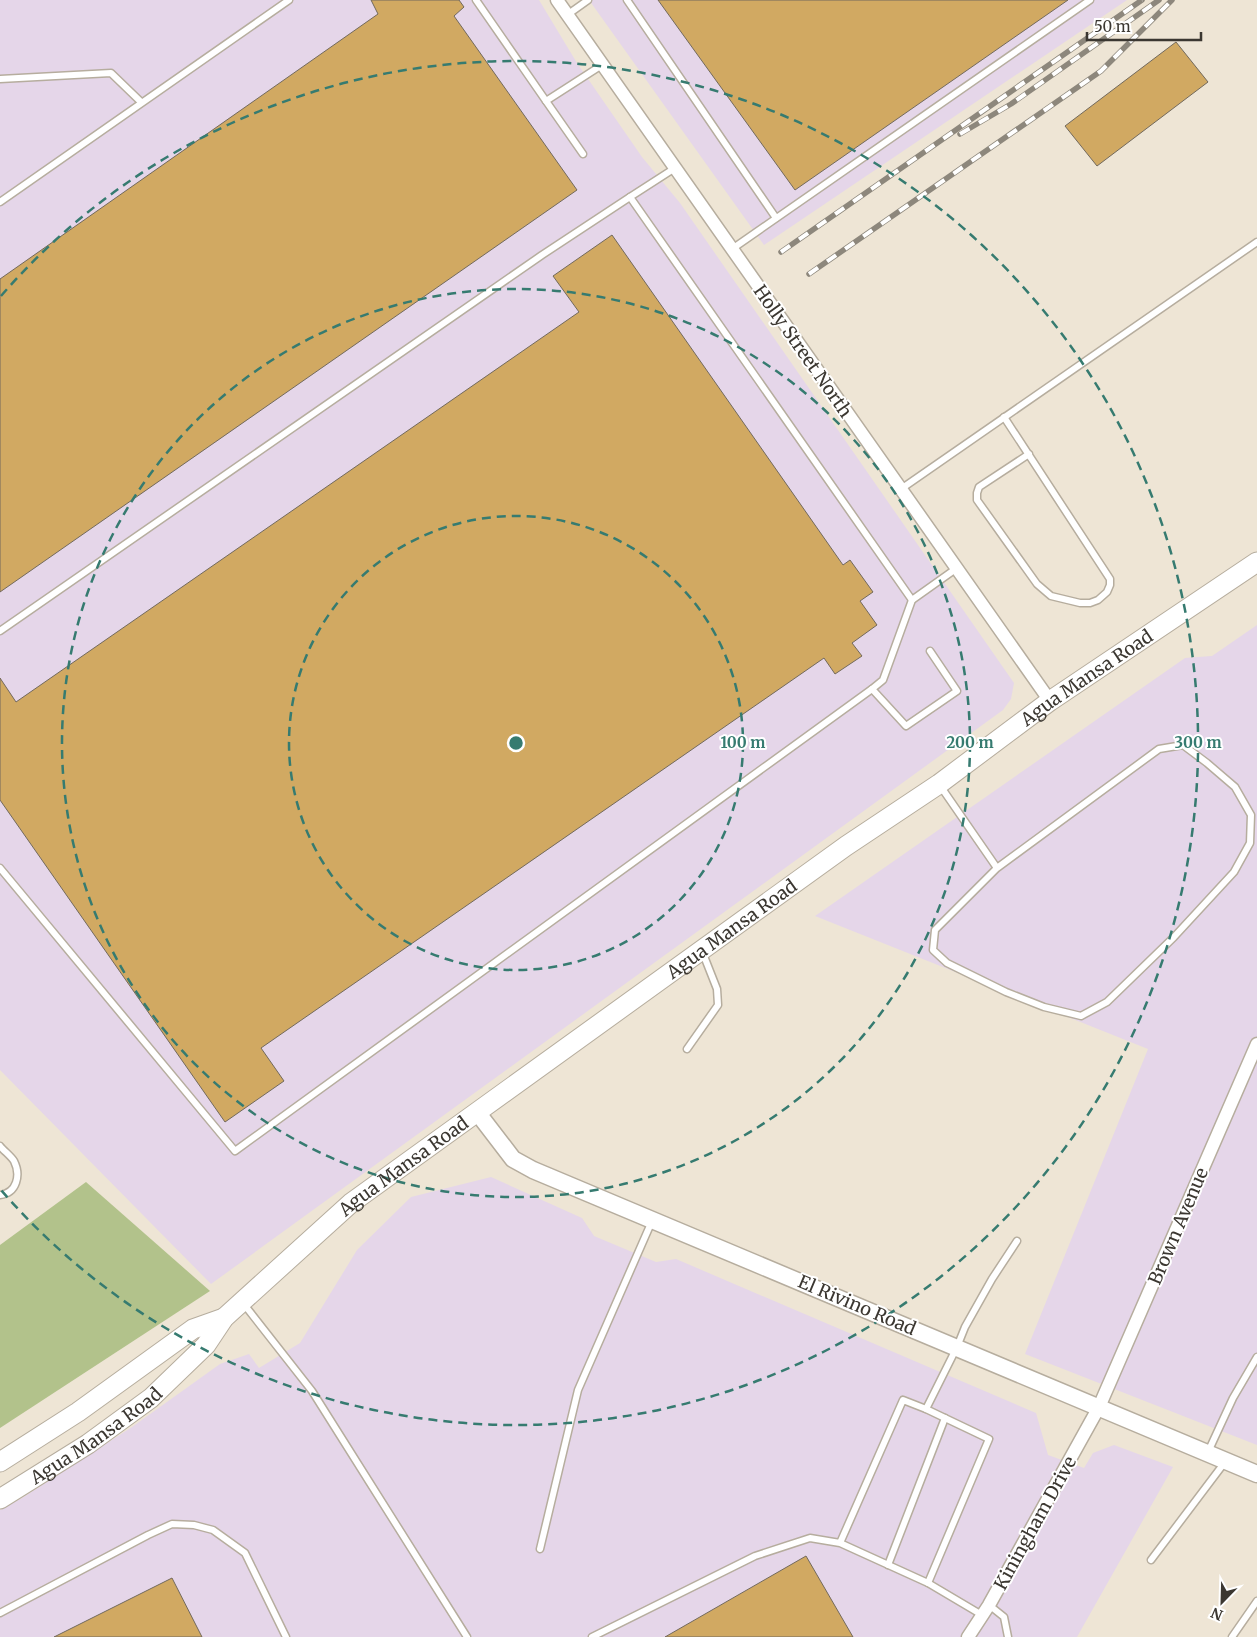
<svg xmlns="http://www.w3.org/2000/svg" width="1257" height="1637" viewBox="0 0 1257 1637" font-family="Merriweather,serif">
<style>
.industrial{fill:#e5d6e9}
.green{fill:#b2c28b}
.building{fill:#d1a962;stroke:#72695c}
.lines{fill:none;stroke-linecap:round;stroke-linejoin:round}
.service-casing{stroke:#b6ad9e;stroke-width:9}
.minor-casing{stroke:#b6ad9e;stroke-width:15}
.tertiary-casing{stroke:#b6ad9e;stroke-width:19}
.secondary-casing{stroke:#b6ad9e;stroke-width:21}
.service{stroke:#fff;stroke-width:6}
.minor{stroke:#fff;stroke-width:12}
.tertiary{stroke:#fff;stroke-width:16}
.secondary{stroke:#fff;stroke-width:19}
.rail-casing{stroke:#8d877c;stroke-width:5.5}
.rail{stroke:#fff;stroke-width:4;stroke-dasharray:11;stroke-linecap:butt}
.ring{fill:none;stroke:#367b70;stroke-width:2.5;stroke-dasharray:9 6}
.labels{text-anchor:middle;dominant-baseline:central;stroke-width:4;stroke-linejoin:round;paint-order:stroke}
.street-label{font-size:18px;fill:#3b3731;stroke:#fff}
.centre{fill:#367b70;stroke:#fff;stroke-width:2.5}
.ring-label{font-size:15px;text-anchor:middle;font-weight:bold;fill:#367b70;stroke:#fff;stroke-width:4;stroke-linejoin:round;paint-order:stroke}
</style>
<rect width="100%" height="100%" fill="#eee5d5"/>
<g class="industrial">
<path d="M0,0H539L577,63L642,157L680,203L1014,683L1011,699L1003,710L211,1284L0,1070Z"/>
<path d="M589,0H1127L764,245Z"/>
<path d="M1257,625V1445L1025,1354L1148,1049L815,916L1185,658L1212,656Z"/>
<path d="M491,1177L582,1218L594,1236L656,1262L676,1259L1036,1413L1048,1455L1084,1468L1093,1453L1114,1445L1173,1467L1077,1637H0V1510L22,1498L132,1427L220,1364L249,1354L259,1368L300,1343L357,1250L411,1197Z"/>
</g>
<path class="green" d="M86,1182L210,1291L0,1428V1245Z"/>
<g class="building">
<path d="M371,0H459L464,7L454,16L577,190L0,592V279L378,14Z"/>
<path d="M658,0H1068L795,190Z"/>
<path d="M1176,42L1208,82L1097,166L1065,126Z"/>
<path d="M612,235L843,565L850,560L873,592L860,601L877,625L852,643L862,656L835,674L824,658L261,1048L284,1081L225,1122L0,800V678L16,702L579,312L553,276Z"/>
<path d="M806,1556L853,1637H665Z"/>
<path d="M172,1578L202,1637H54Z"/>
</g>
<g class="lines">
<g class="service-casing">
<g id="service">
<path d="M476,0L546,101L602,65"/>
<path d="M627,0L776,218"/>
<path d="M567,15L588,0"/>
<path d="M0,79L111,73L141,102"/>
<path d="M546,101L583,154"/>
<path d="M675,168L630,197L912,600"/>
<path d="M0,202L289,0"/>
<path d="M732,249L1090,0"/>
<path d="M1004,417L1110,579V585L1107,592L1098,600L1090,603H1080L1051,596L1037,584L977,500V493L979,487L1029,454"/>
<path d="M901,489L1257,242"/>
<path d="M0,631L542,255L630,197"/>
<path d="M872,689L906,726L957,691L930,651"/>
<path d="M941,787L997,868L935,930L933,950L947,963L1006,992L1044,1007L1081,1016L1107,1002L1174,937L1234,872L1250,843L1251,815L1235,787L1207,763L1183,745L1159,749L997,868"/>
<path d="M0,868L235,1151L872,689L883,680L912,600L957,568"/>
<path d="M687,1049L718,1005L717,989L702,951"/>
<path d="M0,1146C4,1151 11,1156 14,1161C21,1175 17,1193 0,1195"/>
<path d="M243,1303L312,1391L467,1637"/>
<path d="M926,1409L957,1347L965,1327L992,1279L1017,1241"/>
<path d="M1208,1452L1233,1398L1257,1357"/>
<path d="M540,1549L578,1390L652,1221"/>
<path d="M1151,1560L1225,1462"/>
<path d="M888,1565L945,1418"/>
<path d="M928,1583L982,1615"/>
<path d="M989,1605L1004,1617L1008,1637"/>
<path d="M0,1613L148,1535L172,1524L194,1525L213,1530L245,1553L286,1637"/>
<path d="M592,1637L755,1556L810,1538L840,1543L928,1583L989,1439L926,1409L903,1400L840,1543"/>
<path d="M1232,1637L1257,1601"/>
</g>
</g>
<g class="minor-casing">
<g id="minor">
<path d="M557,0L1050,701"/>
<path d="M968,1637L989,1605L1099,1407L1257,1044"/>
</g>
</g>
<g class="tertiary-casing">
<path id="tertiary" d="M477,1112L513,1159L533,1170L1257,1474"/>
</g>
<g class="secondary-casing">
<g id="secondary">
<path d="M0,1462L78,1412L193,1329L224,1318"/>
<path id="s1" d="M0,1499L88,1444L151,1398L206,1345L224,1318L351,1203L846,846L939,784L1050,701L1257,562"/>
</g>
</g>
<use href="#service" class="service"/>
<use href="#minor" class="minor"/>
<use href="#tertiary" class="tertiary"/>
<use href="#secondary" class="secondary"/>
<g class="rail-casing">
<g id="rail">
<path d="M960,134L1011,104L1159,0"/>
<path d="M781,252L1142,0"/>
<path d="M809,274L1101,71L1172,0"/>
</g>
</g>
<use href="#rail" class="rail"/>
</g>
<g class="ring">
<circle cx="516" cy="743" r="227"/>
<circle cx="516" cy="743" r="454"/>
<path d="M1 296A682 682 0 1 1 1 1190"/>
</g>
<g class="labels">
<g class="street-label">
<text transform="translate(803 351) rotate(55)">Holly Street North</text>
<text stroke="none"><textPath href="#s1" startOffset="1366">Agua Mansa Road</textPath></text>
<text stroke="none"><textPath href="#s1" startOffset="931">Agua Mansa Road</textPath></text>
<text stroke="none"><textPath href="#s1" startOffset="526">Agua Mansa Road</textPath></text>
<text transform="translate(1178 1226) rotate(-67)">Brown Avenue</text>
<text transform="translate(857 1305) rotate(23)">El Rivino Road</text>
<text stroke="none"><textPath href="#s1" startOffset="115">Agua Mansa Road</textPath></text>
<text transform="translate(1035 1523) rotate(-61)">Kiningham Drive</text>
</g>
</g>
<circle cx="516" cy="743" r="8" class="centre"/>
<g class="ring-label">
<text x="743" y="748">100 m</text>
<text x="970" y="748">200 m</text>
<text x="1198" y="748">300 m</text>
</g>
<g transform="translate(1222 1602) rotate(203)" stroke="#ffffff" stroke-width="4" paint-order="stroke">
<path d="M0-4L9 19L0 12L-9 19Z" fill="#3b3731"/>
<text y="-8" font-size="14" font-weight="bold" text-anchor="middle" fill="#3b3731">N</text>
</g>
<path d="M1087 32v8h114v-8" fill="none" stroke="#3b3731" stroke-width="2.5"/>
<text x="1094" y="32" font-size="15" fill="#3b3731" stroke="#ffffff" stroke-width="4" paint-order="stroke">50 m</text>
</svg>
